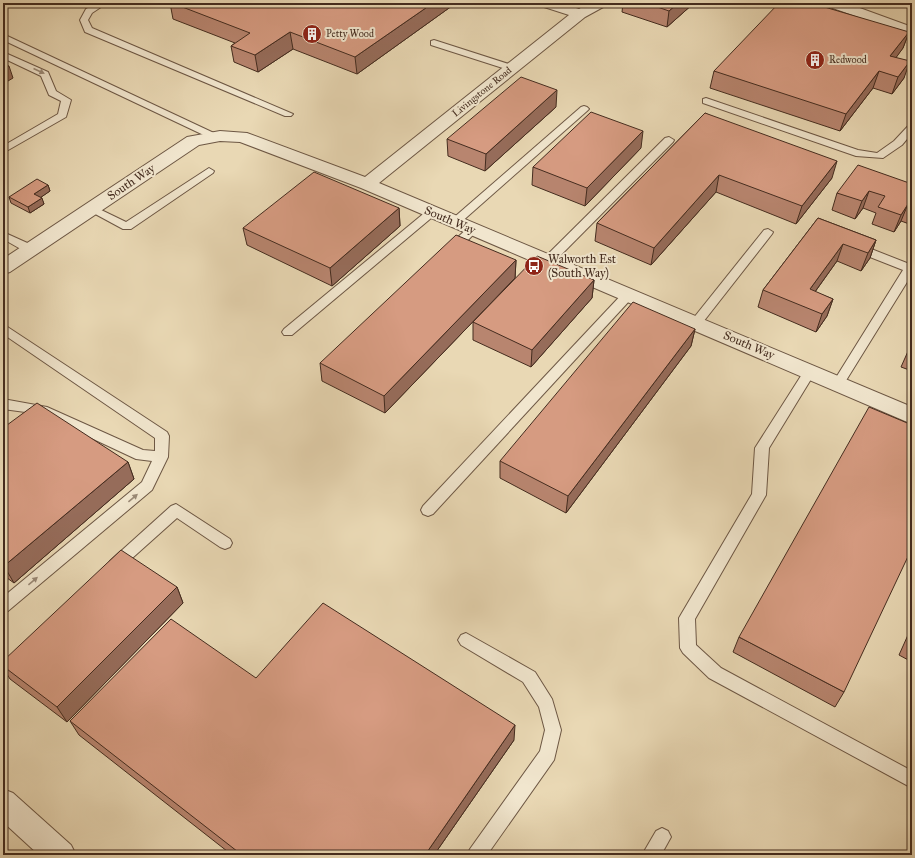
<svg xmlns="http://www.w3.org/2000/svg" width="915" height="858" viewBox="0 0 915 858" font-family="'IM FELL Great Primer',serif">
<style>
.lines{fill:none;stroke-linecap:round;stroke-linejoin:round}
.lane-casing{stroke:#6d5744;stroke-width:2}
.street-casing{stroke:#6d5744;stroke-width:2}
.lane{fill:#f1e6ce;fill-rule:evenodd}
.street{fill:#f1e6ce;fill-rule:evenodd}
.wall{fill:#b8856f;stroke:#442c1f}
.shaded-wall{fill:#966c5a;stroke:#442c1f}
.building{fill:#d69b81;stroke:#442c1f}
.oneway{fill:#9a8976}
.labels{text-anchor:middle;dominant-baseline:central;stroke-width:4;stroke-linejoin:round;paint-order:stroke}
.far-poi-label{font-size:10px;fill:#442c1f;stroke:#f1e6ce;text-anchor:start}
.far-street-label{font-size:10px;fill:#442c1f;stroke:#f1e6ce}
.street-label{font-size:12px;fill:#442c1f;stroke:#f1e6ce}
.poi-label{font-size:12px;fill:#442c1f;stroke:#f1e6ce;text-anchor:start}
</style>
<rect width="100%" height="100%" fill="#e9d8b4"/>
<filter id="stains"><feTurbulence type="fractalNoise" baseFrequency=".005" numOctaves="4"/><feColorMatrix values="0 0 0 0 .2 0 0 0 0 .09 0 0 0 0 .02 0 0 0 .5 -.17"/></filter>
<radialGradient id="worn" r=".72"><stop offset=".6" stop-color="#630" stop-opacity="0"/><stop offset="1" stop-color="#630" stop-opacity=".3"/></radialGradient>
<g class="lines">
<g class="lane-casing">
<g id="lane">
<path d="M97,3H107L92,13L88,20L92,28L293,114L291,116H285L85,32L80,20L86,9Z"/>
<path d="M3,34L216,134L218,136L216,138H210L3,40Z"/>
<path d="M434,40L515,66L517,68L512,71L509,70L431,45V41Z"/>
<path d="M3,52L48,72L56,91L71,100L66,117L3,153V146L58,114L61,101L49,95L41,76L3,58Z"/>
<path d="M706,98L858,150L877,153L894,141L909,125L912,124V133L902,145L883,158L856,156L703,103V99Z"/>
<path d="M584,106L587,107L589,109L587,111L459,224H451L450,222L451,220L581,107Z"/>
<path d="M669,137L674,140L673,142L552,264H544L542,261L544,258L665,138Z"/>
<path d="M209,168L214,171L213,173L131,229H123L86,209L87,207H95L126,222Z"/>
<path d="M432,209L437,212L436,214L292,335H284L282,332L284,329L428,210Z"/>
<path d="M473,226L478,229L477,231L455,253H447L445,250L447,247L469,227Z"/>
<path d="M768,229L773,232L772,234L700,326H692L690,323L692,320L764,230Z"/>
<path d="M3,232L34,246L36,249L30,253L26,252L3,239Z"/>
<path d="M856,243L912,265V274L842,387H834L832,384L903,270L852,250L850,247Z"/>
<path d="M628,291L634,295L632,298L433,514L428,516L423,514L421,510L423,506L624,292Z"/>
<path d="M3,324L167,432L169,436L168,457L152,490L8,611L3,612V597L142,482L152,461L136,459L40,414L3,409V399L47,407L143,450L155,451V438L3,334Z"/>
<path d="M810,367L814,368L816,371L769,448L766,495L695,619L696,645L721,668L912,771V788L709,678L683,653L680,648L679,618L752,494L755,448L806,368Z"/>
<path d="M176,504L230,539L232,543L230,547L225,549L220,547L177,518L120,569L115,571L110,569L108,565L110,561L171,506Z"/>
<path d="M466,633L535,672L552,699L561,730L554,760L487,855H467L470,849L540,751L545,730L539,707L523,682L461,645L458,640L461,635Z"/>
<path d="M662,828L668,831L671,837L661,855H642L656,831Z"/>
</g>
</g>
<g class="street-casing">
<g id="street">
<path d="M539,3H561L579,9L589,3H607L605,6L585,17L379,183L912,407V424L361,188L240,142L220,141L199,145L10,272L3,274V259L187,137L220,131L247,133L365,177L569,15L541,6Z"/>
<path d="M825,3H846L912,27V36L827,6Z"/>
<path d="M3,789L13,793L71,845L76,855H39L3,822Z"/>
</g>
</g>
<use href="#lane" class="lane"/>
<use href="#street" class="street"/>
</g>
<g class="wall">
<path d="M170,3H456L357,74L293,49L258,72L234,62L231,46L235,43L173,19Z"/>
<path d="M623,3H694L667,27L622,12Z"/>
<path d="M909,32L903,48L896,57L904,78L892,94L873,88L840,131L710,88L714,71Z"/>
<path d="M556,107L485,171L448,156L447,139Z"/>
<path d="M705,113L832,178L796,224L716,192L651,265L595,241L597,223Z"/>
<path d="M641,148L585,206L532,185L533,167Z"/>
<path d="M912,184V225L901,221L894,232L872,224L876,213L863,208L855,219L832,210L837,193Z"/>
<path d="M48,185L50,191L41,197L44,204L30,213L11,203L9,197Z"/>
<path d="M399,208L400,226L332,286L247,245L243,228Z"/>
<path d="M818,218L876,240L870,258L861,271L837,261L815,292L833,299L827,316L816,332L758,307L763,290Z"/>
<path d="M516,260L515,278L385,413L322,381L320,363Z"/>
<path d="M594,280L592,298L531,367L473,340V322Z"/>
<path d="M695,329L691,346L566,513L500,478V461Z"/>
<path d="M912,344V371L901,367L909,349Z"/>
<path d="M3,428L128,462L134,479L14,583L3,575Z"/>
<path d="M177,587L183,603L67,722L10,679L3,668V661Z"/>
<path d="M912,626V662L899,655Z"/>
<path d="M739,637L844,692L835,707L733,652Z"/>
<path d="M256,678L514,740L434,855H232L79,735L70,721Z"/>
</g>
<g class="shaded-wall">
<path d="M433,3H456L357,74L355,57Z"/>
<path d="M678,3H694L667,27L669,11Z"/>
<path d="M290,32L293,49L258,72L255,55Z"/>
<path d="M909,32L903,48L885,73L890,56Z"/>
<path d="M3,51L7,62L3,64Z"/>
<path d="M910,61L904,78L892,94L898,77Z"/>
<path d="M9,66L13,78L3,84V70Z"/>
<path d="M879,71L873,88L840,131L846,114Z"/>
<path d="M557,90L556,107L485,171L486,154Z"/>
<path d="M643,131L641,148L585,206L587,188Z"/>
<path d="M837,161L832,178L796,224L802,206Z"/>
<path d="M719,175L716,192L651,265L654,248Z"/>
<path d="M48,185L50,191L37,200L34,194Z"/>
<path d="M869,191L863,208L855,219L862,201Z"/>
<path d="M42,198L44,204L30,213L28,207Z"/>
<path d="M908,204L901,221L894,232L901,215Z"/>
<path d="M399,208L400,226L332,286L330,268Z"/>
<path d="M876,240L870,258L861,271L868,253Z"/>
<path d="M843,244L837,261L804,307L810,289Z"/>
<path d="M516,260L515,278L385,413L384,396Z"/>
<path d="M594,280L592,298L531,367L532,350Z"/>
<path d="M833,299L827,316L816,332L822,314Z"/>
<path d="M695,329L691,346L566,513L568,496Z"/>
<path d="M128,462L134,479L14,583L4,566Z"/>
<path d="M177,587L183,603L67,722L57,707Z"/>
<path d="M515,725L514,740L434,855H425Z"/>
</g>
<g class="building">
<path d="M172,3H433L355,57L290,32L255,55L231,46L250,33Z"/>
<path d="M646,3H678L669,11Z"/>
<path d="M779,3H811L909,32L890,56L910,61L898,77L879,71L846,114L714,71Z"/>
<path d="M3,64L9,66L3,70Z"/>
<path d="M521,77L557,90L486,154L447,139Z"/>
<path d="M591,112L643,131L587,188L533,167Z"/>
<path d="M705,113L837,161L802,206L719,175L654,248L597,223Z"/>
<path d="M858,165L912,184V205L908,204L901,215L878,207L885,196L869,191L862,201L837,193Z"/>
<path d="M314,172L399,208L330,268L243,228Z"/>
<path d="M37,179L48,185L34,194L42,198L28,207L9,197Z"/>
<path d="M818,218L876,240L868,253L843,244L810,289L833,299L822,314L763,290Z"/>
<path d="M456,235L516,260L384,396L320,363Z"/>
<path d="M537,256L594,280L532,350L473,322Z"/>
<path d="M633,302L695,329L568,496L500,461Z"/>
<path d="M912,344V350L909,349Z"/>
<path d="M37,403L128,462L4,566L3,565V428Z"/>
<path d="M869,407L912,425V548L844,692L739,637Z"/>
<path d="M121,550L177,587L57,707L3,666V661Z"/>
<path d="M323,603L515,725L425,855H242L70,721L171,619L256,678Z"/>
<path d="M912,633V641L909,640Z"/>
</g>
<defs><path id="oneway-solid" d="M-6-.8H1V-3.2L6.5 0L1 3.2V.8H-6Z"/></defs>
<g class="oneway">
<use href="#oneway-solid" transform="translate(39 71) rotate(24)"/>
<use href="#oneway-solid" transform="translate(133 498) rotate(-40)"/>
<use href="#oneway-solid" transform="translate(33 581) rotate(-40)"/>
</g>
<defs>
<g id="building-disc" transform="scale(1)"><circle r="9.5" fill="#8f2418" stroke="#f1e6ce"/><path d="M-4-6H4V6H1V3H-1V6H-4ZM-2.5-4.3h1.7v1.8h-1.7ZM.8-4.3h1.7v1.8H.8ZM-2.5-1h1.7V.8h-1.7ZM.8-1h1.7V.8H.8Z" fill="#fff"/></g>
<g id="bus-disc" transform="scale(1)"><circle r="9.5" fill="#8f2418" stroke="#f1e6ce"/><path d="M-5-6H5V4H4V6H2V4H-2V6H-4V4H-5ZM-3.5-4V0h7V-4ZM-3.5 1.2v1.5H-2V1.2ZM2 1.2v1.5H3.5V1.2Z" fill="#fff"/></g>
</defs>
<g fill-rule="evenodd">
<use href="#building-disc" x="312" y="34"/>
<use href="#building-disc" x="815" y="60"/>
<use href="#bus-disc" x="534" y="266"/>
</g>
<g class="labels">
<g class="far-poi-label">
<text x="326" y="34">Petty Wood</text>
<text x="829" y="60">Redwood</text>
</g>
<g class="far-street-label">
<text transform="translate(482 92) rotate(-39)">Livingstone Road</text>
</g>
<g class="street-label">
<text transform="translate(131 182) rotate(-34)">South Way</text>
<text transform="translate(450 220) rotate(23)">South Way</text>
<text transform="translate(749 345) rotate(23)">South Way</text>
</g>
<g class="poi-label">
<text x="548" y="259">Walworth Est<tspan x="548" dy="14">(South Way)</tspan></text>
</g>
</g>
<rect width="915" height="858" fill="none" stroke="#e9d8b4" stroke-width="16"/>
<rect x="4" y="4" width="907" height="850" fill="none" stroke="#442c1f" stroke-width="2"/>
<rect x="8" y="8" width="899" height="842" fill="none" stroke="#442c1f"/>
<rect width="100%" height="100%" filter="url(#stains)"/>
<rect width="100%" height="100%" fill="url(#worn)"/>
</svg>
